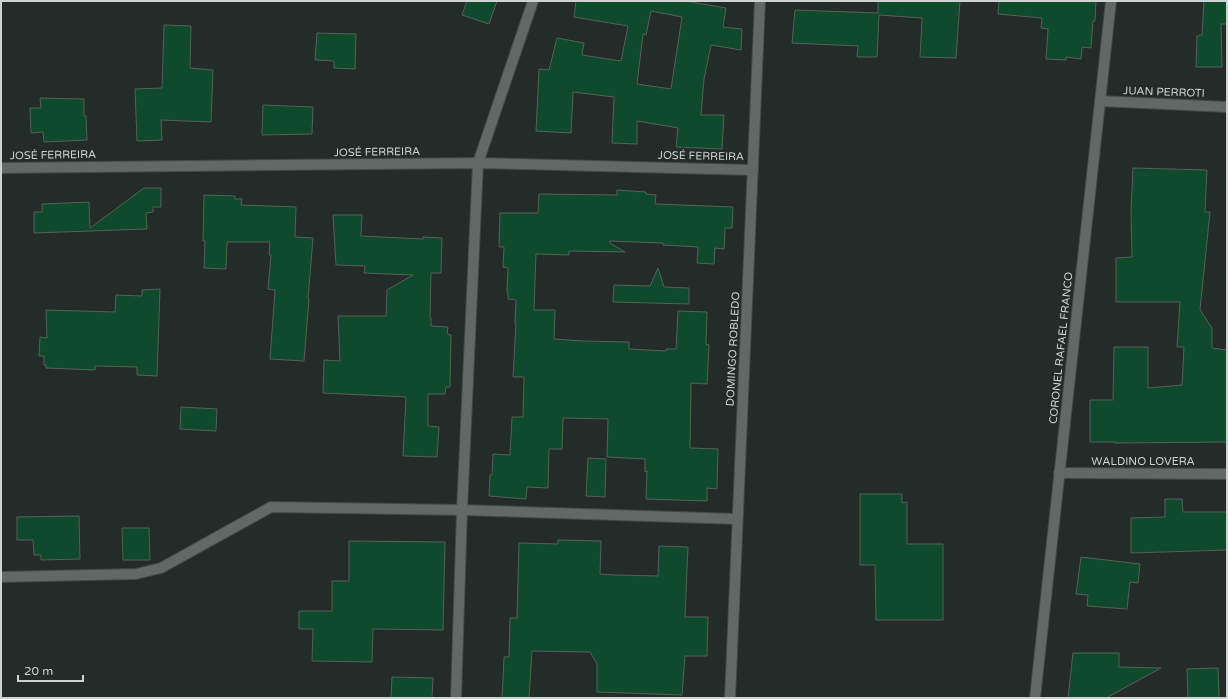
<svg xmlns="http://www.w3.org/2000/svg" width="1228" height="699" viewBox="0 0 1228 699" font-family="'Varela Round',sans-serif">
<style>
.building{fill:#0e4a2b;stroke:#575f5a;fill-rule:evenodd}
.lines{fill:none;stroke-linecap:round;stroke-linejoin:round}
.minor-casing{stroke:#424947;stroke-width:12}
.minor{stroke:#5f6966;stroke-width:10}
.labels{text-anchor:middle;dominant-baseline:central;stroke-width:4;stroke-linejoin:round;paint-order:stroke}
.street-label{font-size:11px;fill:#cdd3d1;stroke:#232c29}
</style>
<rect width="100%" height="100%" fill="#232c29"/>
<g class="building">
<path d="M467,1H497L489,24L462,15Z"/>
<path d="M576,1H685L726,8L723,27L742,29L741,50L711,45L704,79L701,115H724L722,149L676,147L678,128L637,121V144L612,143L614,97L573,92L571,133L536,131L539,69L549,70L557,38L584,43L582,55L621,61L628,26L574,17ZM651,11L682,17L671,89L637,84L643,34L646,35Z"/>
<path d="M878,1H960L956,58L920,57L922,18L879,15L877,57H857L858,46L792,43L795,10L878,13Z"/>
<path d="M999,1H1096L1095,21H1093L1091,48L1082,47L1081,59L1066,57V60L1046,59L1048,29L1041,28L1042,18L998,14Z"/>
<path d="M1204,1H1227V24H1221L1222,67H1196L1197,36L1202,35Z"/>
<path d="M164,25L191,26L190,68L213,70L211,122L161,120L162,140L137,141L135,89L162,88Z"/>
<path d="M317,33L356,34L355,69L334,68V61L315,60Z"/>
<path d="M40,98L84,99V116H86L87,140L44,142L43,132L31,133L30,108H41Z"/>
<path d="M263,105L313,107L312,134L262,135Z"/>
<path d="M1133,168L1207,170L1205,212H1210L1200,310L1212,328V348L1227,350V442L1115,443V442H1090V400H1113L1114,347H1148V388L1182,385L1184,347H1177L1180,302H1116V258L1132,257L1131,212Z"/>
<path d="M144,188H161V207H153V212L146,213L147,229L34,233V212H42V204L89,202L90,228Z"/>
<path d="M617,190L646,192V194L656,195L655,204L733,207L732,228H725L724,249L715,248L714,264L697,263L698,247L663,245V243L610,241V243L625,252L569,251V255L536,254L534,310H555L554,339L583,341L629,342V349L666,351V349H676L678,311L707,312L706,344L709,345L707,384L691,383L690,448L718,449L717,489L707,488V501L646,499L647,471L645,472V459L607,457L608,419L563,418L562,449H549L548,488L527,487L526,499L489,496L490,475H492L493,454L510,455L512,417H523L524,377H513L516,323H515L516,300L508,299V292H507L508,268L503,267L504,247H499L500,213H538L539,194L617,195Z"/>
<path d="M204,195L235,196V199H242L241,205L296,207L295,237L313,238L308,299H309L304,361L270,359L275,290L268,289L271,255H269L270,242H227L226,269L204,268L205,241H203Z"/>
<path d="M333,215H362L361,236L423,239V237L442,238L441,273H431L430,318H431V326L448,327L447,334L451,335L450,387H446L445,394H428V426L439,427L437,457L403,456L406,397L323,393L324,360L340,361L338,316H386L387,290L413,275L364,273L365,266L336,265Z"/>
<path d="M658,268L664,287L689,288V304L613,302L614,285L650,286Z"/>
<path d="M160,289L157,376L137,375V367L95,366V370L46,368V365H44V356H39L40,337L47,338L46,310L115,312L116,295L142,296V290Z"/>
<path d="M181,407L217,409L216,431L180,429Z"/>
<path d="M588,458L606,459L605,497L586,496Z"/>
<path d="M860,494H902V503L907,502V544H943V620H876L875,565H860Z"/>
<path d="M1165,499H1182L1183,512H1227V550L1131,553V518L1165,517Z"/>
<path d="M79,516L80,559L41,560V555H34L33,540H17V517Z"/>
<path d="M122,528H149L150,560H123Z"/>
<path d="M558,540L601,541L600,574L616,575L658,576L659,546L688,547L685,617H708L707,656H685L682,695L597,692V664L590,652L532,651L529,698H502L504,657H509L510,618H517L519,543L558,544Z"/>
<path d="M349,541L445,542L443,630L373,629L372,662L312,661L313,629H299V611H332V581H349Z"/>
<path d="M1081,557L1140,564L1138,583L1130,582L1127,609L1087,606L1088,595L1076,594Z"/>
<path d="M1073,653H1119V667L1161,668L1106,698H1068Z"/>
<path d="M1218,668L1219,698H1188L1187,669Z"/>
<path d="M392,677L433,678L432,698H391Z"/>
</g>
<g class="lines">
<g class="minor-casing">
<g id="minor">
<path d="M1100,101L1227,107"/>
<path d="M1,168L478,163L753,170"/>
<path d="M1059,473L1227,474"/>
<path d="M1,577L136,574L161,568L271,507L462,510L737,519"/>
<path d="M456,698L462,510L478,163L533,1"/>
<path d="M730,698L760,1"/>
<path d="M1035,698L1111,1"/>
</g>
</g>
<use href="#minor" class="minor"/>
</g>
<g class="labels">
<g class="street-label">
<text transform="translate(1164 92) rotate(2)">JUAN PERROTI</text>
<text transform="translate(377 152) rotate(-1)">JOSÉ FERREIRA</text>
<text transform="translate(53 155) rotate(-1)">JOSÉ FERREIRA</text>
<text transform="translate(701 156) rotate(1)">JOSÉ FERREIRA</text>
<text transform="translate(1061 348) rotate(-84)">CORONEL RAFAEL FRANCO</text>
<text transform="translate(733 349) rotate(-87)">DOMINGO ROBLEDO</text>
<text x="1143" y="461">WALDINO LOVERA</text>
</g>
</g>
<rect width="1228" height="699" fill="none" stroke="#cdd3d1" stroke-width="4"/>
<path d="M18 675v6h65v-6" fill="none" stroke="#cdd3d1" stroke-width="2"/>
<text x="24" y="675" font-size="12" fill="#cdd3d1" stroke="#232c29" stroke-width="3" paint-order="stroke">20 m</text>
</svg>
